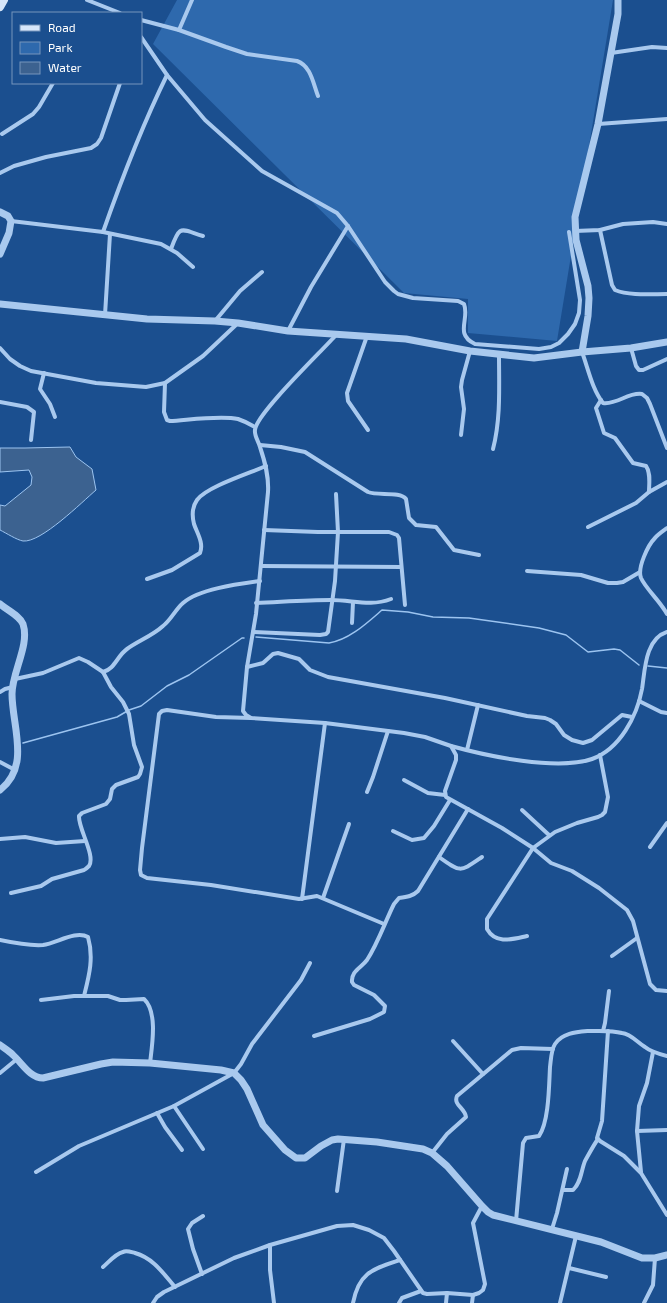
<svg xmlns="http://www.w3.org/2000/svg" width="667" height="1303" viewBox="0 0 667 1303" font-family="'Exo 2',sans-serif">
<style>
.green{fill:#2e69ad}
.water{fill:#3c6290;stroke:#9cc4f0}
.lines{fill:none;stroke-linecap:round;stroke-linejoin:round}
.stream{stroke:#9cc4f0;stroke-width:1.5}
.minor{stroke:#a9c9ee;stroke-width:4}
.tertiary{stroke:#a9c9ee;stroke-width:7}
.secondary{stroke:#d6e6fa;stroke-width:8}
</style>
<rect width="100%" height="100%" fill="#1b4f8f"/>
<path class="green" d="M177,0H613L557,341L468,333V299L404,293L153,44Z"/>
<path class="water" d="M70,447L76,457L92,469L96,490C82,502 41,543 23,541C17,540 6,533 0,530V505L5,506L31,485L32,477L29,470L0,472V448H25Z"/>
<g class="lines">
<g class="stream">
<path d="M256,637L329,643C349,640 367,623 382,610L408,612L433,617L469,618L539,628L566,635L588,652L614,649L620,650L639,665"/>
<path d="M648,666L667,668"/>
<path d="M23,743L117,717L129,710L141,706L167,686L189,675L242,638H244"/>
</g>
<g class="minor">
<path d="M87,0L120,13"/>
<path d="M141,20L179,30L226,47L247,54L297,61C311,66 313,83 318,96"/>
<path d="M179,30L192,0"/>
<path d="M611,53L652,47L667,48"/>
<path d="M167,75L205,120L262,171L337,213L348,226L385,282L394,291L398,294L413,298L458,301L464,304C470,319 454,334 475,344L539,349L551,347L559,343L568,334L575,324L579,313L580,300L569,232"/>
<path d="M598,124L667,119"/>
<path d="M2,134L33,114L39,107L53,83"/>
<path d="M0,173L14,166L46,157L91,148L97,144L101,138L120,83"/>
<path d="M11,221L103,232C122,178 142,126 167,75L141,37"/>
<path d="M600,230L612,285L615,290C629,296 652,294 667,294"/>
<path d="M575,231L600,230L623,224L653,222L667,224"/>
<path d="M103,232L161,244L177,253L193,267"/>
<path d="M171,249C180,224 180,229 203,236"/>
<path d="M105,315L110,234"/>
<path d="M215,321L240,291L262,272"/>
<path d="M288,331L311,287L348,226"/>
<path d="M336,335C322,351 256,414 255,430C254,436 259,442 260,447C265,462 269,476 268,492L256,614L247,667L243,711L246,715L251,718L325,723L404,733L425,737L451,746L456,755V760L445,791L446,797L502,828L533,848L551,863L572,871L599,888L627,910L633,921L650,984L656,990L667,991"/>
<path d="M367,336L347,393L348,401L368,430"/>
<path d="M0,348L10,359L20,366L31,371L96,383L146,387L165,383L203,356L238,323"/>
<path d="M631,348L636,366L639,370H643L667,359"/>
<path d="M582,352C588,368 592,389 603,403C617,405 628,392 642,394L647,398L650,404L667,448"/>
<path d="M44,373L40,389L50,404L55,417"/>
<path d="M165,383L164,412L167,420L170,421C188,420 221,415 238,419C244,421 250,424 255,427"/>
<path d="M601,400L596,408L604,433L615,438L633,463L646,466C651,473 649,483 649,492L667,482"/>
<path d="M0,402L27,407L34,412L31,440"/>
<path d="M461,435L464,409L461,387L462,380L470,351"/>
<path d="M260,445L281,447L305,452L368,492C378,496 400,491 406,499L409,518L416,525L436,527L454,550L479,555"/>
<path d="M493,449C501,418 499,386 499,354"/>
<path d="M588,527L636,503L649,492"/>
<path d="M667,528C663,531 658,534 655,538C648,545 637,568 641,578C646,589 660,601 667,614"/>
<path d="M264,530L318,532H389L397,535L399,538L405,605"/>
<path d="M261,566L401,567"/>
<path d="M527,571L581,575L608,583H617L623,582L640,572"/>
<path d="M147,579L172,570L200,553C204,543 197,533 194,524C192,516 192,507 197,500C206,487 250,473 266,466"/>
<path d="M256,603C281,602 306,600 331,600C353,600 370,607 391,599"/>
<path d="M352,623L353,602"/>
<path d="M253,632L320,635L326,634L328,632L335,581L338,532L336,494"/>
<path d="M247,667L263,663L273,654L278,653L299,659L310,670L328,677L445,698L527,716L545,718L550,720L556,724L564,735L572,740L583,743L592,740L622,715L632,717"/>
<path d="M103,672C115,669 117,656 127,649C138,641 152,636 163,626C171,620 175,610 183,603C199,589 238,584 260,581"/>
<path d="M0,692L5,689L13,687"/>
<path d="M639,701L661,712L667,713"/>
<path d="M251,718L216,717L167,710L162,711L159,714L142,848L140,870L141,875L147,878L211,885L299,899L317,896L384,924"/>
<path d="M451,746C487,756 557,771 592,759C620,749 637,716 642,689C645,670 645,639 667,632"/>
<path d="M467,750L478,705"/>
<path d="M0,762L15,770"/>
<path d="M404,780L428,793L445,795"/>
<path d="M367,792L373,777L388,731"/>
<path d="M522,810L549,835"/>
<path d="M393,831L412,840L424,838L434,826L450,800"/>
<path d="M0,839L25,837L56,843L85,841"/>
<path d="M650,847L667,823"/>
<path d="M439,857C461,873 460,872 482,857"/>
<path d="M11,893L41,886L52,879L84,870C86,869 88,867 89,866C96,856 78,828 79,816L82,813L106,804L110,799L112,789L116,785L138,777L140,774L142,767L134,745L129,714L123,702L111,687L103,672L88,662L79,658L43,673L15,679"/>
<path d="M323,898L349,824"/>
<path d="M302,899L325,723"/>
<path d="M527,936C513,939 496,945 487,929V919L533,848L555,832L577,823L598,817L602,815L605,812L608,797L600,755"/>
<path d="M0,940C14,943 29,946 43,945C57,943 76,930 88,937C94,958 89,976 84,996"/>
<path d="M612,956L637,938"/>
<path d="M41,1000L74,996H108L120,1000H126L144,999C158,1012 152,1046 150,1063"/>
<path d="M603,1031L605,1023L609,991"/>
<path d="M608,1031L602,1121L597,1138L600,1141L624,1156L641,1173L667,1215"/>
<path d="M314,1036L370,1019L384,1012L385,1006L374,995L354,985L352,982C351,971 361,968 367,960C378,943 385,922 394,904L399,898C407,897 413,896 418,891L468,809"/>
<path d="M453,1041L483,1074"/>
<path d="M0,1073L17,1059"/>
<path d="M174,1106L203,1149"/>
<path d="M157,1113L165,1127L182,1150"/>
<path d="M637,1131L667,1130"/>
<path d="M432,1153L447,1134L466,1117C465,1108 453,1105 457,1096L512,1050L521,1048L553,1049"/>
<path d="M36,1172L79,1146L174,1106L234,1073L241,1064L252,1044L301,980L310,963"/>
<path d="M641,1172L637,1131L639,1106L647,1083L653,1052"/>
<path d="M563,1190H573C581,1183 581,1171 585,1161C589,1154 593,1146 598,1139"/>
<path d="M337,1191L344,1139"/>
<path d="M516,1221L523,1143L526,1138L539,1136C549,1122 549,1085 550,1067C551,1060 551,1050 555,1044C562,1033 576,1032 588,1031C599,1031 611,1030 622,1033C631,1034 637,1042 645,1047C651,1052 659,1054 667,1056"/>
<path d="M552,1229L557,1213L567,1169"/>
<path d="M270,1245V1270L274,1303"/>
<path d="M103,1267C109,1262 115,1254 123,1252C126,1250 131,1252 135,1253C153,1258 163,1273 175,1287"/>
<path d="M569,1268L606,1277"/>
<path d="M202,1274L193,1249L188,1229L192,1223L203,1216"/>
<path d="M153,1303L157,1297L164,1292L234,1258L270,1245L337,1226L353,1225L369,1230L384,1238L394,1251L423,1293L427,1294L447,1293L473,1295L479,1293L483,1290L485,1284L473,1223L482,1206"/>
<path d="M353,1303C359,1272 373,1269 400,1260"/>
<path d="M399,1303L402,1298L421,1291"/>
<path d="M446,1303L447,1293"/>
<path d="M472,1303L473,1295"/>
<path d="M560,1303L576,1236"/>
<path d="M644,1303L653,1285L655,1258"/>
</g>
<g class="tertiary">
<path d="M0,212L8,216L11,221L9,233L0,254"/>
<path d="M0,304L147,319L215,321L238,323L288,331L406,339L470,351L534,358L582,352L631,348L667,342"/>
<path d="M582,352L588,316L589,298L588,286L576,240L575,217L598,124L618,14V0"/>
<path d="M0,604C7,610 20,616 23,624C30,645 12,672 12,694C12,726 31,766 0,790"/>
<path d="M0,1045C4,1048 9,1051 13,1055C22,1063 30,1078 43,1078L101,1064L113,1062L150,1063L221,1070L234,1073L241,1080L247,1089L263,1125L285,1150L296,1158H305L321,1146L332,1140L338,1139L377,1142L423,1149L432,1153L447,1166L482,1206L488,1212L493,1215L601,1242L642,1258H655L667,1255"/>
</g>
<path class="secondary" d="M0,7L4,0"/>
</g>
<rect x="12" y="12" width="130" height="72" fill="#1b4f8f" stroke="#7695bc"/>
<rect x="20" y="25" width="20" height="6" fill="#d6e6fa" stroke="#7695bc"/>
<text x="48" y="32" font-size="12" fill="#ffffff">Road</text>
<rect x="20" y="42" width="20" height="12" fill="#2e69ad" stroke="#7695bc"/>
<text x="48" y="52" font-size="12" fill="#ffffff">Park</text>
<rect x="20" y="62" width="20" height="12" fill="#3c6290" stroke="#7695bc"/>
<text x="48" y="72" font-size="12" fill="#ffffff">Water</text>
</svg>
